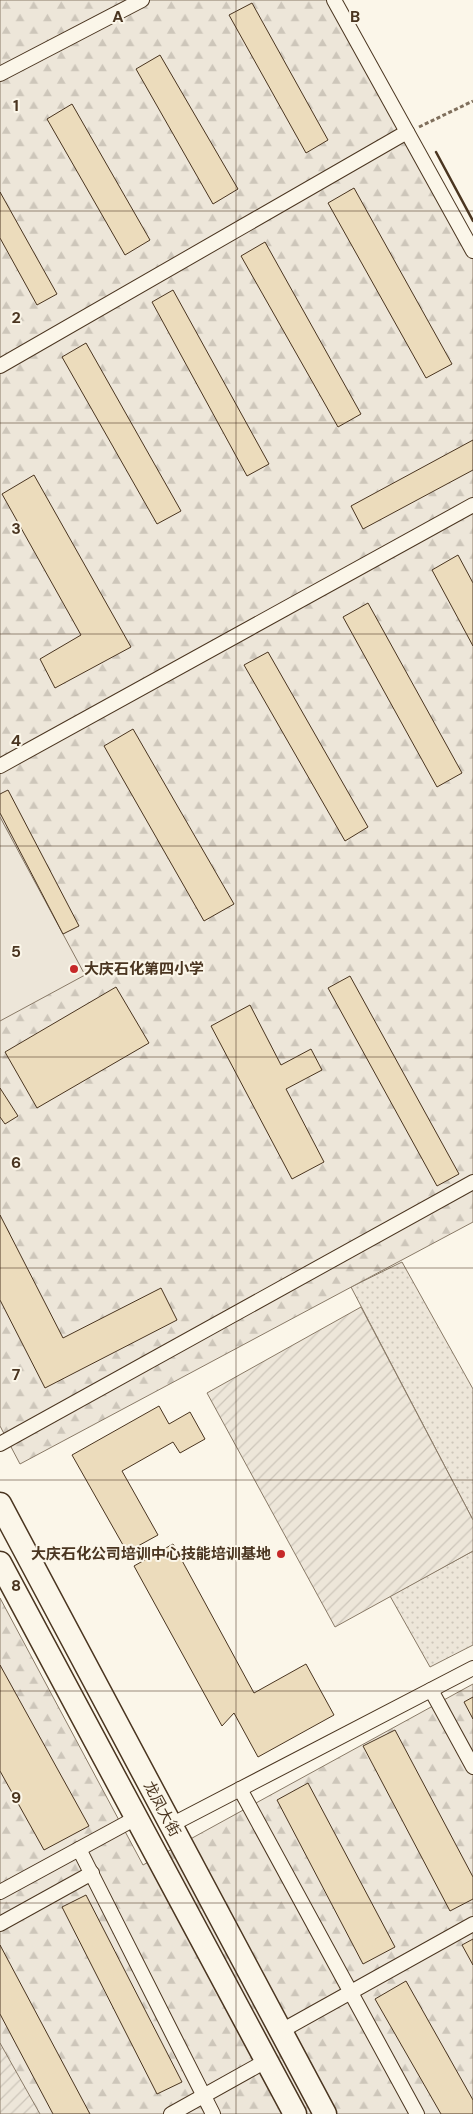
<svg xmlns="http://www.w3.org/2000/svg" width="473" height="2114" viewBox="0 0 473 2114" font-family="'DM Sans','Noto Sans SC',sans-serif">
<style>
.grass{fill:url(#grass-dots);stroke:#887966}
.forest{fill:url(#forest-firs);stroke:#887966}
.garden{fill:url(#garden-furrows);stroke:#887966}
.pitch{fill:#ede6d9;stroke:#887966}
.building{fill:#ecdcbc;stroke:#4a3520}
.lines{fill:none;stroke-linecap:round;stroke-linejoin:round}
.street-casing{stroke:#4a3520;stroke-width:16}
.primary-casing{stroke:#4a3520;stroke-width:25}
.path{stroke:#7f6f5c;stroke-width:3;stroke-dasharray:4 2.5;stroke-linecap:butt}
.street{stroke:#fbf6e9;stroke-width:14}
.primary{stroke:#fbf6e9;stroke-width:22}
.wall{stroke:#4a3520;stroke-width:2.5}
.grid{fill:none;stroke:#4a3520;stroke-width:1;stroke-opacity:0.55}
.poi-dot{fill:#c62828;stroke:#fbf6e9;stroke-width:2}
.labels{text-anchor:middle;dominant-baseline:central;stroke-width:4;stroke-linejoin:round;paint-order:stroke}
.poi-label{font-size:15px;font-weight:bold;fill:#4a3520;stroke:#fbf6e9;text-anchor:start}
.street-label{font-size:15px;fill:#4a3520;stroke:#fbf6e9}
.grid-label{font-size:16px;text-anchor:middle;font-weight:bold;fill:#4a3520;stroke:#fbf6e9;stroke-width:4;stroke-linejoin:round;paint-order:stroke}
</style>
<defs>
<pattern id="grass-dots" width="8" height="8" patternUnits="userSpaceOnUse" patternTransform="scale(1.25)"><rect width="8" height="8" fill="#ede6d9"/><path d="M2 2h.1M6 6h.1" fill="none" stroke="#cdc6ba" stroke-width="1.8" stroke-linecap="round"/></pattern>
<pattern id="forest-firs" width="22" height="20" patternUnits="userSpaceOnUse" patternTransform="scale(1.25)"><rect width="22" height="20" fill="#ede6d9"/><path d="M5 1l3.5 6h-7zM16 11l3.5 6h-7z" fill="#cdc6ba"/></pattern>
<pattern id="garden-furrows" width="10" height="10" patternUnits="userSpaceOnUse" patternTransform="scale(1.25)"><rect width="10" height="10" fill="#ede6d9"/><path d="M-1 1l2-2M0 10L10 0M9 11l2-2" fill="none" stroke="#cdc6ba"/></pattern>
</defs>
<rect width="100%" height="100%" fill="#fbf6e9"/>
<g class="grass">
<path d="M402,1262L473,1389V1520L351,1287Z"/>
<path d="M473,1551V1645L430,1667L390,1596Z"/>
</g>
<g class="forest">
<path d="M0,0H334L473,252V1222L20,1464L0,1426Z"/>
<path d="M0,1598L143,1865L473,1684V2114H0Z"/>
</g>
<g class="garden">
<path d="M361,1307L473,1520V1551L335,1627L207,1393Z"/>
<path d="M0,2043L40,2114H0Z"/>
</g>
<path class="pitch" d="M0,817L85,975L0,1021Z"/>
<g class="building">
<path d="M252,3L328,140L306,153L229,15Z"/>
<path d="M160,55L238,189L213,204L136,69Z"/>
<path d="M72,104L150,240L125,255L47,119Z"/>
<path d="M354,188L452,364L426,378L328,203Z"/>
<path d="M0,192L57,294L37,305L0,238Z"/>
<path d="M265,242L361,414L338,427L241,256Z"/>
<path d="M173,290L269,464L247,476L152,302Z"/>
<path d="M86,343L181,511L157,524L62,357Z"/>
<path d="M473,440V470L363,529L351,506Z"/>
<path d="M34,475L131,647L55,688L40,659L81,635L2,494Z"/>
<path d="M458,555L473,583V646L432,570Z"/>
<path d="M368,603L462,773L437,787L343,617Z"/>
<path d="M268,652L368,827L345,841L244,665Z"/>
<path d="M133,729L234,904L204,921L104,746Z"/>
<path d="M8,790L79,926L63,934L0,813V794Z"/>
<path d="M350,976L459,1174L437,1186L328,988Z"/>
<path d="M116,987L149,1043L37,1108L5,1052Z"/>
<path d="M250,1005L281,1065L311,1049L322,1070L286,1089L324,1162L292,1179L211,1026Z"/>
<path d="M0,1088L18,1116L5,1124L0,1117Z"/>
<path d="M0,1215L63,1338L161,1288L177,1320L45,1388L0,1300Z"/>
<path d="M159,1406L169,1424L190,1412L205,1439L180,1453L173,1442L122,1471L158,1535L127,1552L72,1455Z"/>
<path d="M173,1544L254,1693L306,1664L334,1715L258,1757L234,1713L222,1726L134,1566Z"/>
<path d="M0,1665L89,1826L44,1850L0,1771Z"/>
<path d="M473,1697V1719L464,1702Z"/>
<path d="M395,1730L473,1877V1899L450,1911L363,1746Z"/>
<path d="M308,1783L395,1947L363,1964L277,1800Z"/>
<path d="M86,1895L182,2082L157,2094L62,1907Z"/>
<path d="M473,1939V1965L462,1945Z"/>
<path d="M0,1945L90,2114H53L0,2014Z"/>
<path d="M406,1981L473,2100V2114H441L375,1999Z"/>
</g>
<g class="lines">
<g class="street-casing">
<g id="street">
<path d="M334,0L473,251"/>
<path d="M0,74L142,0"/>
<path d="M0,366L407,132"/>
<path d="M0,766L473,505"/>
<path d="M0,1444L473,1182"/>
<path d="M431,1690L473,1767"/>
<path d="M240,1789L417,2114"/>
<path d="M171,1825L473,1668"/>
<path d="M79,1849L213,2114"/>
<path d="M0,1892L136,1818"/>
<path d="M0,1924L92,1873"/>
<path d="M281,2031L473,1924"/>
<path d="M171,2114L266,2061"/>
</g>
</g>
<g class="primary-casing">
<g id="primary">
<path d="M0,1504L325,2114"/>
<path d="M0,1563L295,2114"/>
</g>
</g>
<path class="path" d="M419,127L473,101"/>
<use href="#street" class="street"/>
<use href="#primary" class="primary"/>
<path class="wall" d="M436,152L473,221"/>
</g>
<path class="grid" d="M236,0V2114M0,211H473M0,423H473M0,634H473M0,846H473M0,1057H473M0,1268H473M0,1480H473M0,1691H473M0,1903H473"/>
<g class="poi-dot">
<circle cx="74" cy="969" r="5"/>
<circle cx="281" cy="1554" r="5"/>
</g>
<g class="labels">
<g class="poi-label">
<text x="84" y="969">大庆石化第四小学</text>
<text x="271" y="1554" text-anchor="end">大庆石化公司培训中心技能培训基地</text>
</g>
<g class="street-label">
<text transform="translate(162 1809) rotate(62)">龙凤大街</text>
</g>
</g>
<g class="grid-label">
<text x="118" y="22">A</text>
<text x="355" y="22">B</text>
<text x="16" y="111">1</text>
<text x="16" y="323">2</text>
<text x="16" y="534">3</text>
<text x="16" y="746">4</text>
<text x="16" y="957">5</text>
<text x="16" y="1168">6</text>
<text x="16" y="1380">7</text>
<text x="16" y="1591">8</text>
<text x="16" y="1803">9</text>
</g>
</svg>
